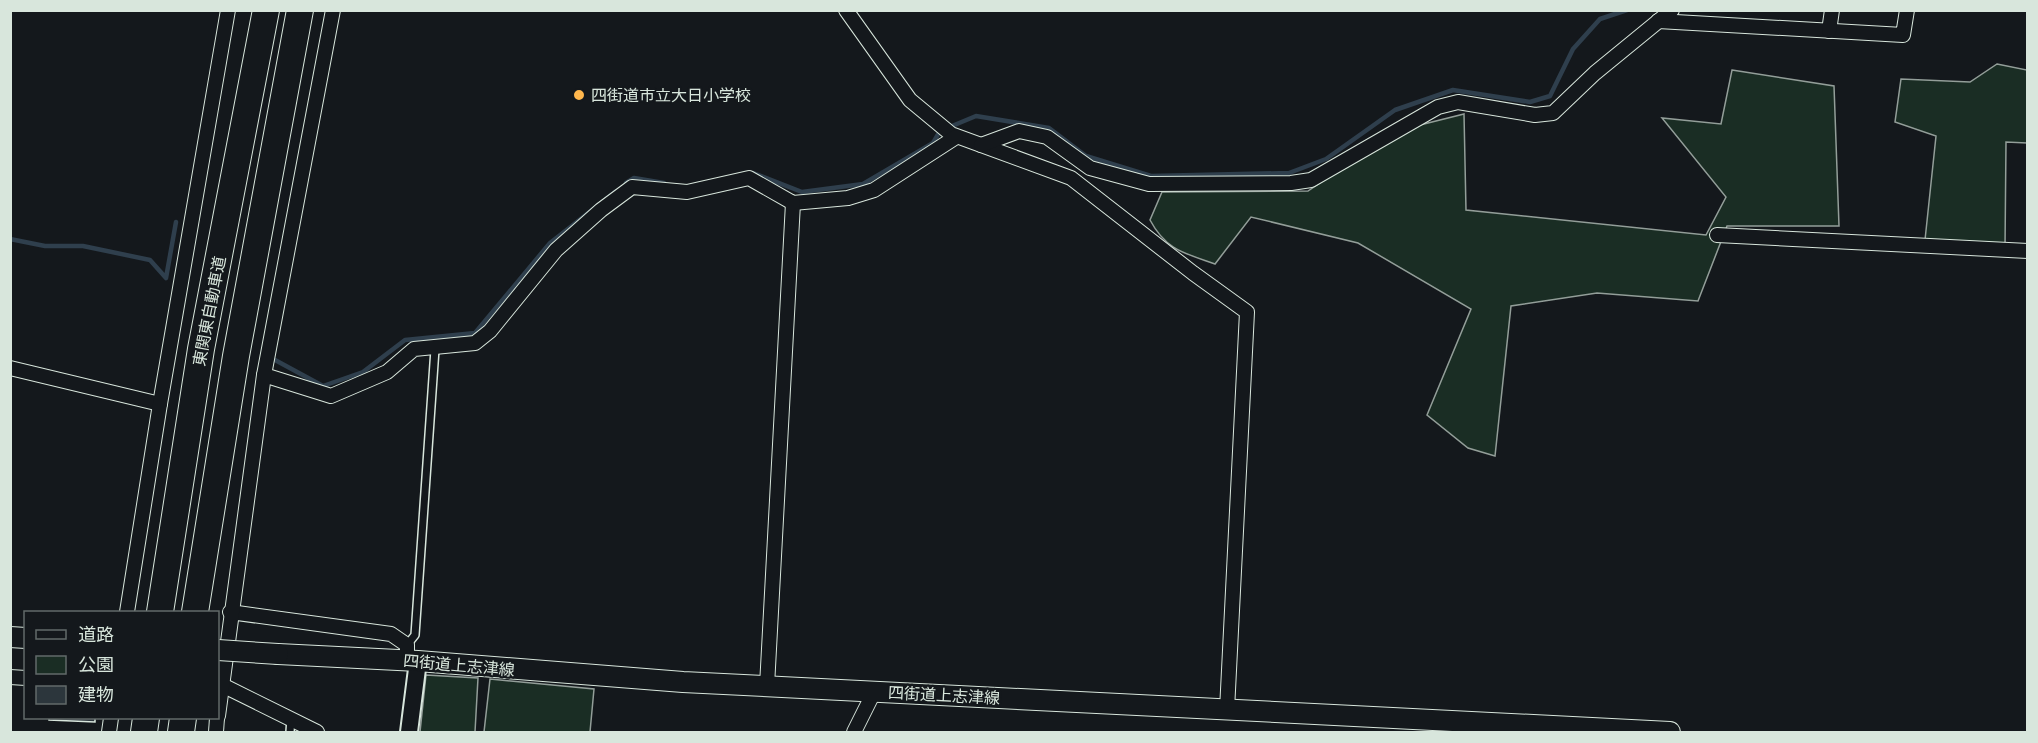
<svg xmlns="http://www.w3.org/2000/svg" width="2038" height="743" viewBox="0 0 2038 743" font-family="'Asap Condensed','Noto Sans JP',sans-serif">
<style>
.green{fill:#1a2d24;stroke:#939e99;stroke-width:1.5}
.lines{fill:none;stroke-linecap:round;stroke-linejoin:round}
.stream{stroke:#2f3f4d;stroke-width:4.5}
.building{fill:#2c363c;stroke:#d8e6dc;stroke-width:1.5}
.service-casing{stroke:#d8e6dc;stroke-width:10}
.minor-casing{stroke:#d8e6dc;stroke-width:16}
.tertiary-casing{stroke:#d8e6dc;stroke-width:20}
.secondary-casing{stroke:#d8e6dc;stroke-width:22}
.motorway-casing{stroke:#d8e6dc;stroke-width:28}
.service{stroke:#14181c;stroke-width:7}
.minor{stroke:#14181c;stroke-width:14}
.tertiary{stroke:#14181c;stroke-width:16}
.secondary{stroke:#14181c;stroke-width:20}
.motorway{stroke:#14181c;stroke-width:26}
.secondary-bridge-casing{stroke:#d8e6dc;stroke-width:22;stroke-linecap:butt}
.secondary-bridge{stroke:#14181c;stroke-width:20}
.poi-dot{fill:#ffb74d;stroke:#14181c;stroke-width:2}
.labels{text-anchor:middle;dominant-baseline:central;stroke-width:4.5;stroke-linejoin:round;paint-order:stroke}
.poi-label{font-size:16px;fill:#d8e6dc;stroke:#14181c;text-anchor:start}
.street-label{font-size:16px;fill:#d8e6dc;stroke:#14181c}
</style>
<rect width="100%" height="100%" fill="#14181c"/>
<g class="green">
<path d="M1997,64L2027,70V143L2006,142L2005,249L1925,240L1936,136L1895,122L1901,79L1970,82Z"/>
<path d="M1732,70L1834,86L1839,226H1727L1698,301L1597,293L1511,306L1495,456L1468,448L1427,415L1471,309L1358,243L1251,217L1215,264C1184,253 1166,250 1150,220L1162,192L1308,191L1396,131L1464,114L1466,210L1706,235L1726,197L1662,118L1721,124Z"/>
<path d="M426,675L478,678L475,732H420Z"/>
<path d="M490,679L594,689L590,732H484Z"/>
</g>
<g class="lines">
<g class="stream">
<path d="M753,173L802,192L863,184L933,143L940,131L976,116L1049,128L1086,156L1151,176L1289,173L1326,159L1395,110L1453,90L1530,102L1550,96L1573,49L1600,19L1627,10"/>
<path d="M626,183L634,178L664,183"/>
<path d="M10,239L45,246H83L150,260L166,278L176,222"/>
<path d="M275,360L323,386L363,372L405,340L475,333L550,243L615,192"/>
</g>
</g>
<path class="building" d="M49,718H95V722L49,720Z"/>
<g class="lines">
<g class="service-casing">
<g id="service">
<path d="M407,645L415,635L435,349"/>
<path d="M290,732L291,718"/>
</g>
</g>
<g class="minor-casing">
<g id="minor">
<path d="M846,10L910,100L951,134L1071,178L1193,273L1247,312L1227,710"/>
<path d="M1658,21L1903,35L1907,10"/>
<path d="M1829,31L1832,10"/>
<path d="M981,145L1019,131L1047,137L1090,168L1149,184L1291,183L1311,180L1438,107L1458,102L1535,115L1553,113L1595,73L1672,10"/>
<path d="M1717,235L2028,251"/>
<path d="M10,368L160,404"/>
<path d="M264,375L331,396L387,372L414,349L475,343L490,331L556,250L601,210L632,187L687,192L749,178L793,203L848,198L874,190L956,137"/>
<path d="M127,612L160,404L228,10"/>
<path d="M230,612L391,634L407,645V660"/>
<path d="M10,677L26,678"/>
<path d="M220,684L317,732"/>
<path d="M767,686L793,203"/>
<path d="M218,716L264,375L333,10"/>
<path d="M109,732L111,718"/>
<path d="M216,732L217,718"/>
<path d="M854,732L874,692"/>
</g>
</g>
<g class="tertiary-casing">
<path id="tertiary" d="M409,732L418,661"/>
</g>
<g class="secondary-casing">
<g id="secondary">
<path d="M10,637L26,638"/>
<path d="M278,654L418,661L683,682L1670,732"/>
</g>
</g>
<g class="motorway-casing">
<g id="motorway">
<path d="M160,612L201,349L266,10"/>
<path d="M195,612L236,356L300,10"/>
<path d="M144,732L146,718"/>
<path d="M181,732L183,718"/>
</g>
</g>
<use href="#service" class="service"/>
<use href="#minor" class="minor"/>
<use href="#tertiary" class="tertiary"/>
<use href="#secondary" class="secondary"/>
<use href="#motorway" class="motorway"/>
<g class="secondary-bridge-casing">
<path id="secondary-bridge" d="M218,650L278,654"/>
</g>
<use href="#secondary-bridge" class="secondary-bridge"/>
</g>
<circle class="poi-dot" cx="579" cy="95" r="6"/>
<g class="labels">
<g class="poi-label">
<text x="591" y="95">四街道市立大日小学校</text>
</g>
<g class="street-label">
<text transform="translate(209 311) rotate(-79)">東関東自動車道</text>
<text transform="translate(459 665) rotate(5)">四街道上志津線</text>
<text transform="translate(944 695) rotate(3)">四街道上志津線</text>
</g>
</g>
<rect width="2038" height="743" fill="none" stroke="#d8e6dc" stroke-width="24"/>
<rect x="24" y="611" width="195" height="108" fill="#14181c" stroke="#626a69" stroke-width="1.5"/>
<rect x="36" y="630" width="30" height="9" fill="#14181c" stroke="#626a69" stroke-width="1.5"/>
<text x="78" y="641" font-size="18" fill="#d8e6dc">道路</text>
<rect x="36" y="656" width="30" height="18" fill="#1a2d24" stroke="#626a69" stroke-width="1.5"/>
<text x="78" y="671" font-size="18" fill="#d8e6dc">公園</text>
<rect x="36" y="686" width="30" height="18" fill="#2c363c" stroke="#626a69" stroke-width="1.5"/>
<text x="78" y="701" font-size="18" fill="#d8e6dc">建物</text>
</svg>
